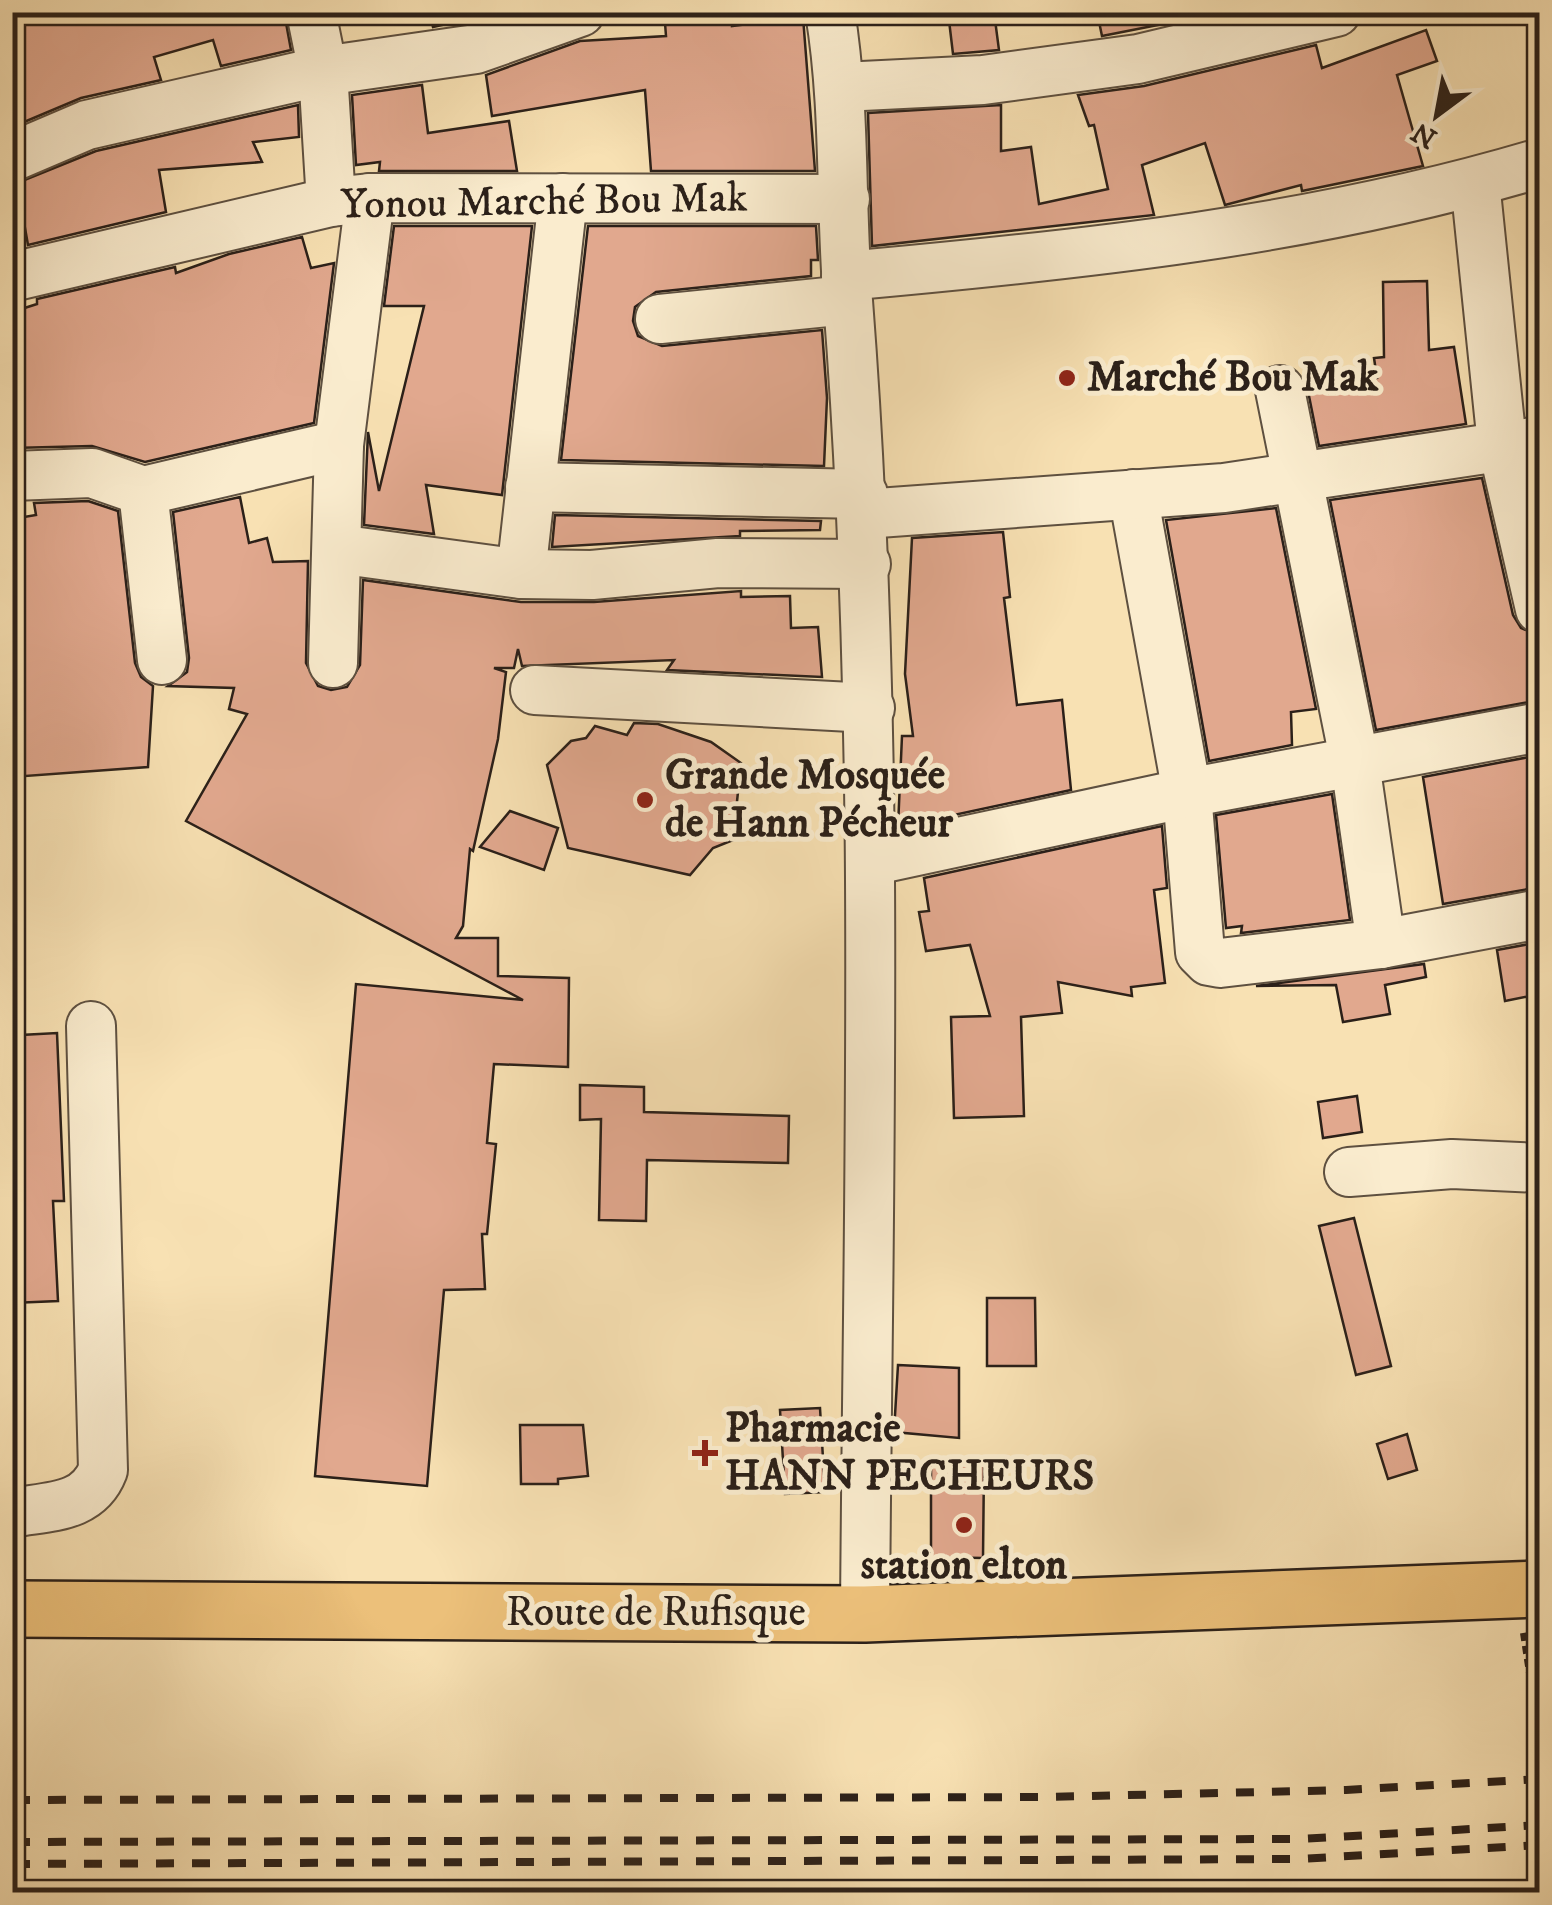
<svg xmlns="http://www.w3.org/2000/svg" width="1552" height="1905" viewBox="0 0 1552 1905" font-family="'IM FELL DW Pica',serif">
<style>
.building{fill:#e1a88e;stroke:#2b2019;stroke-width:2.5}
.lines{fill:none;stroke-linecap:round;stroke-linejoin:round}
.minor-casing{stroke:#5e5040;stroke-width:52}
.major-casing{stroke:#2b2019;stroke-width:60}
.path{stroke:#2b2019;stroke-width:6;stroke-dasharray:8 5;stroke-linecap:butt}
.minor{stroke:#faecce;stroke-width:48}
.major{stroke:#ecc07a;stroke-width:55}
.rail{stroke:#2b2019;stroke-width:8;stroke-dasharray:18 18;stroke-linecap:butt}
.poi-dot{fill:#8f2418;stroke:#faecce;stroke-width:4}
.labels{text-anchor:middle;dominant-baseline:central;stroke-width:10;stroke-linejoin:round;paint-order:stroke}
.street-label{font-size:42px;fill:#2b2019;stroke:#faecce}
.poi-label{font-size:42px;font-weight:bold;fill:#2b2019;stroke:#faecce;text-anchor:start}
</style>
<rect width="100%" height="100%" fill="#f8e1b3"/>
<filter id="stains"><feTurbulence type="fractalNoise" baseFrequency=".002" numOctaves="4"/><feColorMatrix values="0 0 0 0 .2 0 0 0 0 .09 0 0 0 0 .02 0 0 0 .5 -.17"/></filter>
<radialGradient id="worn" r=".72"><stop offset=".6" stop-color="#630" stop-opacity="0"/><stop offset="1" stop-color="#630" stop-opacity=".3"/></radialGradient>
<g class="building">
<path d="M12,12H68L71,21L104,12H284L291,50L221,66L213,40L154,57L161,80L81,98L17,125L12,112Z"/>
<path d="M429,12H477L496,13L433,27Z"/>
<path d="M948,12H994L999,50L953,54Z"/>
<path d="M1097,12H1171L1173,22L1102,36Z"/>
<path d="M803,17L815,171H651L645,90L492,116L486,75L580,41L666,36L665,23L732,20V26Z"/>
<path d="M1426,30L1437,61L1397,75L1423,166L1302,191L1301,185L1225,205L1205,143L1142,165L1154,215L872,246L868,113L1001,105V151L1031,147L1039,204L1108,189L1094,125L1089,126L1078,95L1144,86L1316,45L1322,68Z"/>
<path d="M422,85L428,133L509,121L517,171H379L380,162L356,165L352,95Z"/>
<path d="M298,105L299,137L253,142L262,162L159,170L166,212L28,245L17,183L96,151Z"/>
<path d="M394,226H532L502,495L426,485L434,534L364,525L368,432L379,491L424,306H384Z"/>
<path d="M588,226H816L818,260H811V276L656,292L635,307L633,321L638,336L662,346L822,330L827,398L824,466L561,460Z"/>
<path d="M302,237L311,268L334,263L314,423L145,462L92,446L12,448V312L37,304V299L175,267L176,273L229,254Z"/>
<path d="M1427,281L1429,350L1454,347L1466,424L1319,446L1307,386L1377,378L1374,358L1384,357L1383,282Z"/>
<path d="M1482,478L1513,615L1521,628L1540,636V700L1376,730L1330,500Z"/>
<path d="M240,497L249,543L267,538L273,562L308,561L306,663L318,686L331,690L347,687L360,665L363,580L521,602H594L741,591V597L790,596L791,628L818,627L822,677L667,670L674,660L522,666L518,649L514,668H494L506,672L498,739L473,851L470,849L463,926L456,938H498V976L569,978L568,1067L494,1064L487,1143L496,1144L487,1234H482L485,1289L444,1290L427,1486L315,1476L356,984L523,1000L186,821L247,714L229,709L234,688L168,686L187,672L189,658L173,512Z"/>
<path d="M88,501L118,511L135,663L141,677L153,686L148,767L12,777V519L36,515L34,503Z"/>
<path d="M1276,508L1316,709L1291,712L1292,745L1209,761L1166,520Z"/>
<path d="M555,515L821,521L820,530L740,531V536L552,547Z"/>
<path d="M1003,532L1010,597L1004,598L1017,705L1062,700L1071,790L898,827L902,736H913L905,674L912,538Z"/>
<path d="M634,723L658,724L711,742L741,763L733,840L713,848L690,875L568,848L547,765L571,741L586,738L595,726L627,735Z"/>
<path d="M1540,755V887L1443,904L1423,777Z"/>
<path d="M1332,794L1350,920L1241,933L1242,926L1226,928L1216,815Z"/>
<path d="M510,811L558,828L544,870L480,847Z"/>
<path d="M1162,826L1167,888L1154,890L1165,983L1131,987L1132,996L1058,982L1062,1013L1021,1017L1024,1116L954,1118L951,1017L990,1016L970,945L926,951L919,912L929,911L924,878Z"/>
<path d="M1540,942V994L1505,1001L1497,950Z"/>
<path d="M1424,964L1426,977L1385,985L1390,1014L1343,1022L1336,985L1256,986Z"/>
<path d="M57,1033L64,1201H53L58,1301L12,1303V1071L23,1070L21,1035Z"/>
<path d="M580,1085L644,1087V1112L789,1116L788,1163L647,1160L646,1221L599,1220L601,1119L580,1120Z"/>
<path d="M1357,1096L1362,1132L1323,1138L1318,1102Z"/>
<path d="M1354,1218L1391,1366L1356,1375L1319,1226Z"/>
<path d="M987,1298H1035L1036,1366H987Z"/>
<path d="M898,1365L959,1368V1438L894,1432Z"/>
<path d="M820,1408L825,1492L785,1494L780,1410Z"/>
<path d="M520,1425H583L588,1476L558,1479V1484H521Z"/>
<path d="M1407,1434L1417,1470L1388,1479L1377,1444Z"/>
<path d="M931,1464L984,1465L983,1558L931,1557Z"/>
</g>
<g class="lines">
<g class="minor-casing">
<g id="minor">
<path d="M311,12L323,71L331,202"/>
<path d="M830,12C846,109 840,204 848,301C882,738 868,1176 865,1614"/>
<path d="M842,87L983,80L1138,59L1336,12"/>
<path d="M12,157L87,125L323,71L476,49L580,12"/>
<path d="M1475,182L1502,444L1540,609"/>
<path d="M846,276C1080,255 1313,231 1540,163"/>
<path d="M12,277L331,202L370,198L845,199"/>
<path d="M660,319L847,300"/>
<path d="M1280,390L1355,763L1381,944"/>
<path d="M12,476L92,473L143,491L339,445"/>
<path d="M530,487L863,494"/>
<path d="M143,491L162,660"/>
<path d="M1133,494L1187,793L1200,952L1209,961L1220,963L1381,944L1540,914"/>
<path d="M864,514L1224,488L1540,441"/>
<path d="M337,549L521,574L592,575L718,563L866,564"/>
<path d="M521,574L563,198"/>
<path d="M333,663L339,445L370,198"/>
<path d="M535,690L870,708"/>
<path d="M870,861L1187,793L1540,727"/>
<path d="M1349,1172L1452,1164L1540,1168"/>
<path d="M12,1513C49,1506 88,1509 103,1470L91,1026"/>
</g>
</g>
<g class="major-casing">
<path id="major" d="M12,1609L865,1614L1540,1589"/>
</g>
<path class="path" d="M1523,1633L1540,1746"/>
<use href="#minor" class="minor"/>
<use href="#major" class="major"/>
<g class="rail">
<path d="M12,1800L1047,1797L1346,1790L1540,1779"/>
<path d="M12,1842L1300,1839L1540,1825"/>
<path d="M12,1864L1298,1859L1540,1845"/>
</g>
</g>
<g class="poi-dot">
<circle cx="1067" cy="378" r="10"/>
<circle cx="645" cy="800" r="10"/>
<path d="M700 1438h10v10h10v10h-10v10h-10v-10h-10v-10h10z"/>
<circle cx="964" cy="1525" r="10"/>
</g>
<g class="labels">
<g class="street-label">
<text transform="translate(544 202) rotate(-1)">Yonou Marché Bou Mak</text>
<text x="656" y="1613">Route de Rufisque</text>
</g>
<g class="poi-label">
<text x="1087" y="378">Marché Bou Mak</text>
<text x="665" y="776">Grande Mosquée<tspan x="665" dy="48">de Hann Pécheur</tspan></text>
<text x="725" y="1429">Pharmacie<tspan x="725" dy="48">HANN PECHEURS</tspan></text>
<text x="964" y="1566" text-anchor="middle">station elton</text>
</g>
</g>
<rect width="1552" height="1905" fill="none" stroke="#f8e1b3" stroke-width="50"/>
<rect x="15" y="15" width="1522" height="1875" fill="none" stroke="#2b2019" stroke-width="5"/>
<rect x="25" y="25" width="1502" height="1855" fill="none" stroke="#2b2019" stroke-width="2.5"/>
<g transform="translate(1437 115) rotate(212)" stroke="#faecce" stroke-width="8" paint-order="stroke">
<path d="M0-8L18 38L0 25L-18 38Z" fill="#2b2019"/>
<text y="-15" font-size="28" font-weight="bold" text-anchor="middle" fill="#2b2019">N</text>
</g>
<rect width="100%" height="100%" filter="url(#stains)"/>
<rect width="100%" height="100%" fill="url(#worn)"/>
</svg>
